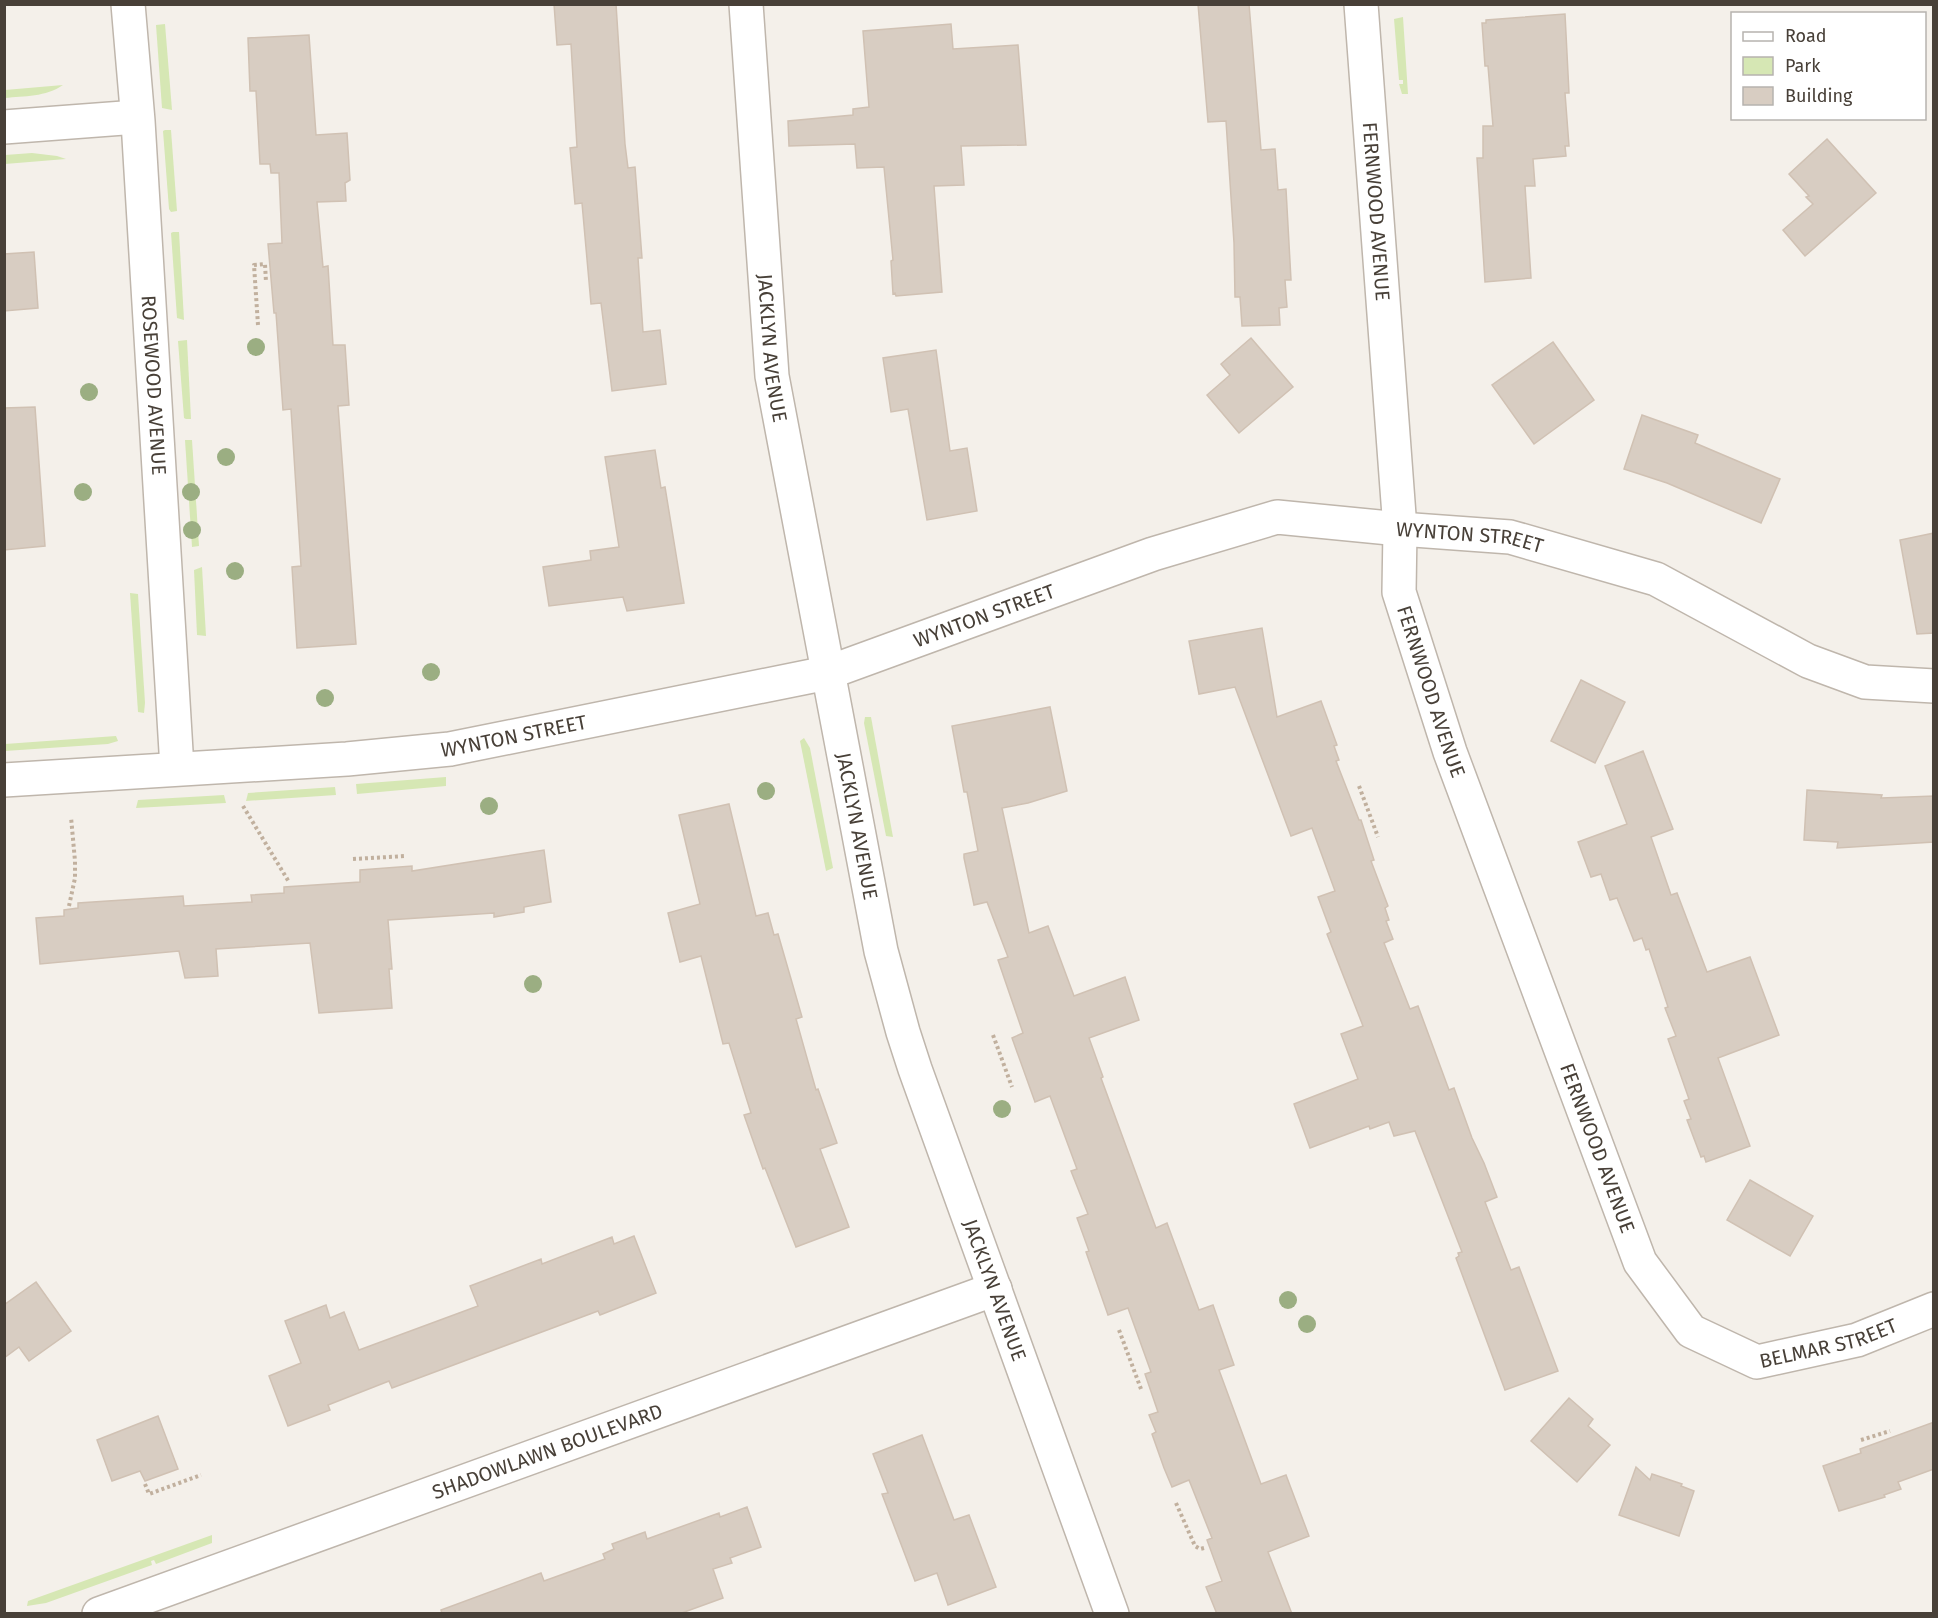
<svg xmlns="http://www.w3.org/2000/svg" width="1938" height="1618" viewBox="0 0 1938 1618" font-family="'Fira Sans',sans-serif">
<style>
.green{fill:#d6e7b4}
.building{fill:#d8cdc2;stroke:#d0c1b3;stroke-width:1.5}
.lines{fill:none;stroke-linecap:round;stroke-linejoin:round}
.minor-casing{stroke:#bfb6ac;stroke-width:36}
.path{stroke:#c1b09e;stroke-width:4;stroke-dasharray:3 3;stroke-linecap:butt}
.minor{stroke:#fff;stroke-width:33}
.tree{fill:#9bae82}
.labels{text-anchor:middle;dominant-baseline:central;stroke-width:5;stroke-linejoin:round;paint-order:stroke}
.street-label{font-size:20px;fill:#484038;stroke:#fff}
</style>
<rect width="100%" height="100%" fill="#f4f0ea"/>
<g class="green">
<path d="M1403,17L1408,94H1402L1399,84H1403V80H1399L1394,19Z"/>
<path d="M165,24L172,110L162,108L156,25Z"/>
<path d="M63,85C46,97 24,96 5,98V90Z"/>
<path d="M165,130H171L177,211L171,212L169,209L163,131Z"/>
<path d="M32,153L57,156L66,159L5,164V155Z"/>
<path d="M173,232H179L184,320L177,318L171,233Z"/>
<path d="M187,340L191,419H186L184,418L178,341Z"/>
<path d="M185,440H192L199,546L192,547Z"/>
<path d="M202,567L206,636L197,635L194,570Z"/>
<path d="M130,593L138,594L145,703L144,713L138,712Z"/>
<path d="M865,717H871L893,837L886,836L864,723Z"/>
<path d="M116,736L118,741L108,744L5,751V744Z"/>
<path d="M804,738L810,748L833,868L826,871L800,741Z"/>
<path d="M446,777V786L357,794L356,784Z"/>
<path d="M335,787L336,795L246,801L248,793Z"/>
<path d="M224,795L226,803L136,808L138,800Z"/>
<path d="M212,1535V1543L156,1564L154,1560L151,1561L152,1565L46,1603L27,1606L28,1601Z"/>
</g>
<g class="building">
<path d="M554,4H616L625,144L628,168L635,167L642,258H638L643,332L660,330L666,384L612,391L601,303L591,304L582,203L575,204L570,148L577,147L571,44L557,45Z"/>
<path d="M1198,4H1249L1261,150L1275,149L1278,190L1286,189L1291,280H1285L1287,307L1279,308L1280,325L1242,326L1240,297H1235L1234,243L1226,121L1208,122Z"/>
<path d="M1565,14L1569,93H1565L1569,146H1565L1566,156L1533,159L1535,186H1525L1531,278L1485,282L1477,158H1483V126H1493L1488,66H1485L1482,23H1486V20Z"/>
<path d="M951,24L953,49L1018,45L1026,145L961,146L964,185L934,186L942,292L896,296L895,293L893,294L891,261L893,260L884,167L857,168L855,144L789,146L788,121L853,115V109L869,107L863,31Z"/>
<path d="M309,35L316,135L347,133L350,180L345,183L346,201L317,202L323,267L328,266L333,345H345L349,405L338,406L356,644L297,648L292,567L301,566L291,409L283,410L276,313H274L268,244L282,243L279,173H271L270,164H260L256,91H250L248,38Z"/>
<path d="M1827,139L1876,193L1805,256L1783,230L1813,204L1806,197L1809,196L1789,174Z"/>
<path d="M34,252L38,308L4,311V254Z"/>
<path d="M1251,338L1293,387L1239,433L1207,395L1230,375L1221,364Z"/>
<path d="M1553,342L1594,400L1534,444L1492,385Z"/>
<path d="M936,350L950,451L967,448L977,511L927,520L908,409L891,412L883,358Z"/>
<path d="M35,407L45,546L4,550V408Z"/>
<path d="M1642,415L1698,435L1695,443L1780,479L1761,523L1667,483L1624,469Z"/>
<path d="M655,450L661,488L665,487L684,603L627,611L623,597L549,606L543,567L591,560L590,551L619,547L605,457Z"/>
<path d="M1934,533V633L1917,634L1900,540Z"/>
<path d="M1262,628L1277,717L1321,701L1337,745L1334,746L1339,760L1336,761L1359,820H1361L1374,860L1371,861L1388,906L1385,908L1389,920L1386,921L1393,939L1384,943L1410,1009L1418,1006L1449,1090L1454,1088L1472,1138L1484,1163L1497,1197L1485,1202L1511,1270L1519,1267L1558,1371L1505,1390L1456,1258L1459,1256L1458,1253L1462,1252L1415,1131L1394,1136L1389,1122L1370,1129L1369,1126L1310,1148L1294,1104L1358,1079L1341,1034L1363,1026L1327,934L1331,932L1318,897L1335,891L1312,828L1291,836L1235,687L1199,694L1189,641Z"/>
<path d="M1581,680L1625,702L1595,763L1551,741Z"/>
<path d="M1050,707L1067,791L1028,803L1002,808L1029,933L1048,926L1074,996L1125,977L1139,1020L1089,1038L1103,1077L1101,1078L1156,1228L1167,1223L1199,1310L1213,1305L1234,1365L1219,1370L1261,1484L1286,1475L1309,1536L1268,1552L1292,1614H1217L1206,1587L1222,1581L1207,1540L1212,1538L1189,1480L1172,1487L1164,1468L1152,1434L1156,1432L1149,1415L1158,1412L1145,1374L1151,1372L1128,1308L1108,1315L1086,1252L1089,1251L1077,1218L1088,1214L1071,1171L1077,1169L1050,1096L1035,1102L1012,1038L1023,1033L998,960L1008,957L987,902L974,905L964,858V854L978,851L967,792H964L952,726Z"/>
<path d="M1643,751L1673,829L1651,837L1671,895L1677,893L1707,972L1750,957L1779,1035L1718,1058L1750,1146L1706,1162L1704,1156L1701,1157L1687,1120L1691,1119L1684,1101L1689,1099L1668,1039L1676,1036L1665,1008L1668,1007L1649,949L1646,950L1642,938L1634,941L1617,898L1610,900L1601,874L1591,877L1578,842L1627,824L1605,766Z"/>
<path d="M1807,790L1882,795L1881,798L1934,796V842L1837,848L1838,842L1804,840Z"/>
<path d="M729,804L756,916L768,913L774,935L778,934L802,1017L796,1019L816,1090L818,1089L837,1143L820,1149L849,1227L796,1247L765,1168L763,1169L744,1115L751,1113L729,1043L723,1044L701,956L680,962L668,913L700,904L679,815Z"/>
<path d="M544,850L551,902L524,907V912L494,917V913L388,920L392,969H389L392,1008L319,1013L310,943L216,949L218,976L185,978L179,951L40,964L36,918L64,916V910L78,908V903L183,896L184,906L252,902L251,895L284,893V887L360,882V870L412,866V871Z"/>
<path d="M1750,1180L1813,1216L1790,1256L1727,1220Z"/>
<path d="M634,1236L656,1293L600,1315L598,1311L392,1388L389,1381L328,1405L330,1410L288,1426L269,1376L301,1363L285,1321L326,1305L330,1318L344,1312L359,1350L478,1306L470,1286L541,1259L542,1264L612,1237L614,1244Z"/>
<path d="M36,1282L71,1331L29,1361L19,1347L4,1358V1305Z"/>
<path d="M1569,1398L1593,1419L1588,1426L1610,1445L1577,1482L1531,1441Z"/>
<path d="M158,1416L178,1469L145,1481L140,1471L112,1481L97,1440Z"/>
<path d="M1934,1422V1469L1898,1482L1901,1489L1884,1495L1885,1497L1839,1511L1823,1466L1861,1453L1860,1449Z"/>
<path d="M922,1435L954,1520L969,1515L996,1587L948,1605L937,1573L915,1581L882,1494L888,1493L873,1454Z"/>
<path d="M1636,1467L1650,1480L1652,1474L1682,1484L1681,1486L1694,1491L1679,1536L1619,1515Z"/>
<path d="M747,1507L761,1547L730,1558L732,1563L713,1569L723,1598L679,1614H442L441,1610L541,1573L544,1581L605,1559L603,1554L614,1549L612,1544L645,1532L647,1539L719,1513L720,1517Z"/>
</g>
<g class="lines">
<g class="minor-casing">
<g id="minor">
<path id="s1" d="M128,4L138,121L177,768"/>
<path id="s2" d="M746,4L772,376L881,951L903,1032L915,1069L1112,1614"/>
<path id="s3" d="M1361,4L1400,529L1399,592L1450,752L1640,1262L1691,1331L1757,1362L1857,1340L1934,1309"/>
<path d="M4,127L137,117"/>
<path id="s4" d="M4,780L347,759L450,749L827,673L1153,554L1277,517L1400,529L1510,537L1656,579L1808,661L1865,682L1934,686"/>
<path id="s5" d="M99,1614L995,1289"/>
</g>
</g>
<g class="path">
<path d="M258,325L254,265L265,264L266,282"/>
<path d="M1359,786L1378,837"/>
<path d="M243,806L289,882"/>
<path d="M353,859L406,856"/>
<path d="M69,906L75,878V861L71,817"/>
<path d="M993,1035L1012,1087"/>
<path d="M1119,1330L1141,1389"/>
<path d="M1861,1440L1890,1431"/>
<path d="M145,1484L149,1494L201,1475"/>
<path d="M1176,1503L1195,1546L1200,1549L1204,1548"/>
</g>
<use href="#minor" class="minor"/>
</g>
<g class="tree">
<circle cx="256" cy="347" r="9"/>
<circle cx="89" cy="392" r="9"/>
<circle cx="226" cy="457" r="9"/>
<circle cx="83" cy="492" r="9"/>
<circle cx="191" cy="492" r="9"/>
<circle cx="192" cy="530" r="9"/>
<circle cx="235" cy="571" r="9"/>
<circle cx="431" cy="672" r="9"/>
<circle cx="325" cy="698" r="9"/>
<circle cx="766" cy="791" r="9"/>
<circle cx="489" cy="806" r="9"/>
<circle cx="533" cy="984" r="9"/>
<circle cx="1002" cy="1109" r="9"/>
<circle cx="1288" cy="1300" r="9"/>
<circle cx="1307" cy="1324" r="9"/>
</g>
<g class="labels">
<g class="street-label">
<text stroke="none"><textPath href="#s3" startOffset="208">FERNWOOD AVENUE</textPath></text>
<text stroke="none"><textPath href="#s2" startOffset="345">JACKLYN AVENUE</textPath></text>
<text stroke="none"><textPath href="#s1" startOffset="382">ROSEWOOD AVENUE</textPath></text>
<text stroke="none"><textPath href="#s4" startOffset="1502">WYNTON STREET</textPath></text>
<text stroke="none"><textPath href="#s4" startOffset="999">WYNTON STREET</textPath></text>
<text stroke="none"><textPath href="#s3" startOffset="694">FERNWOOD AVENUE</textPath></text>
<text stroke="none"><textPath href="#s4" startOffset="512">WYNTON STREET</textPath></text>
<text stroke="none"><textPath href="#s2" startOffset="831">JACKLYN AVENUE</textPath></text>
<text stroke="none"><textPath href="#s3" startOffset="1180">FERNWOOD AVENUE</textPath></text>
<text stroke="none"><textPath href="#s2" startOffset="1316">JACKLYN AVENUE</textPath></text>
<text stroke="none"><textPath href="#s3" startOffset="1534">BELMAR STREET</textPath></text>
<text stroke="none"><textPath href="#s5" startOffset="477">SHADOWLAWN BOULEVARD</textPath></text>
</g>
</g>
<rect width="1938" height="1618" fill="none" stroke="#484038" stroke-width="12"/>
<rect x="1731" y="12" width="195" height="108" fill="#ffffff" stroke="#b6b3af" stroke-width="1.5"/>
<rect x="1743" y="32" width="30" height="9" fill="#ffffff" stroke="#b6b3af" stroke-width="1.5"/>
<text x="1785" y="42" font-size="18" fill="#484038">Road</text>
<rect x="1743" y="57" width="30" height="18" fill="#d6e7b4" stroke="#b6b3af" stroke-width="1.5"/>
<text x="1785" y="72" font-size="18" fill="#484038">Park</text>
<rect x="1743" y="87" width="30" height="18" fill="#d8cdc2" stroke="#b6b3af" stroke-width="1.5"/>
<text x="1785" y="102" font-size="18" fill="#484038">Building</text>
</svg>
